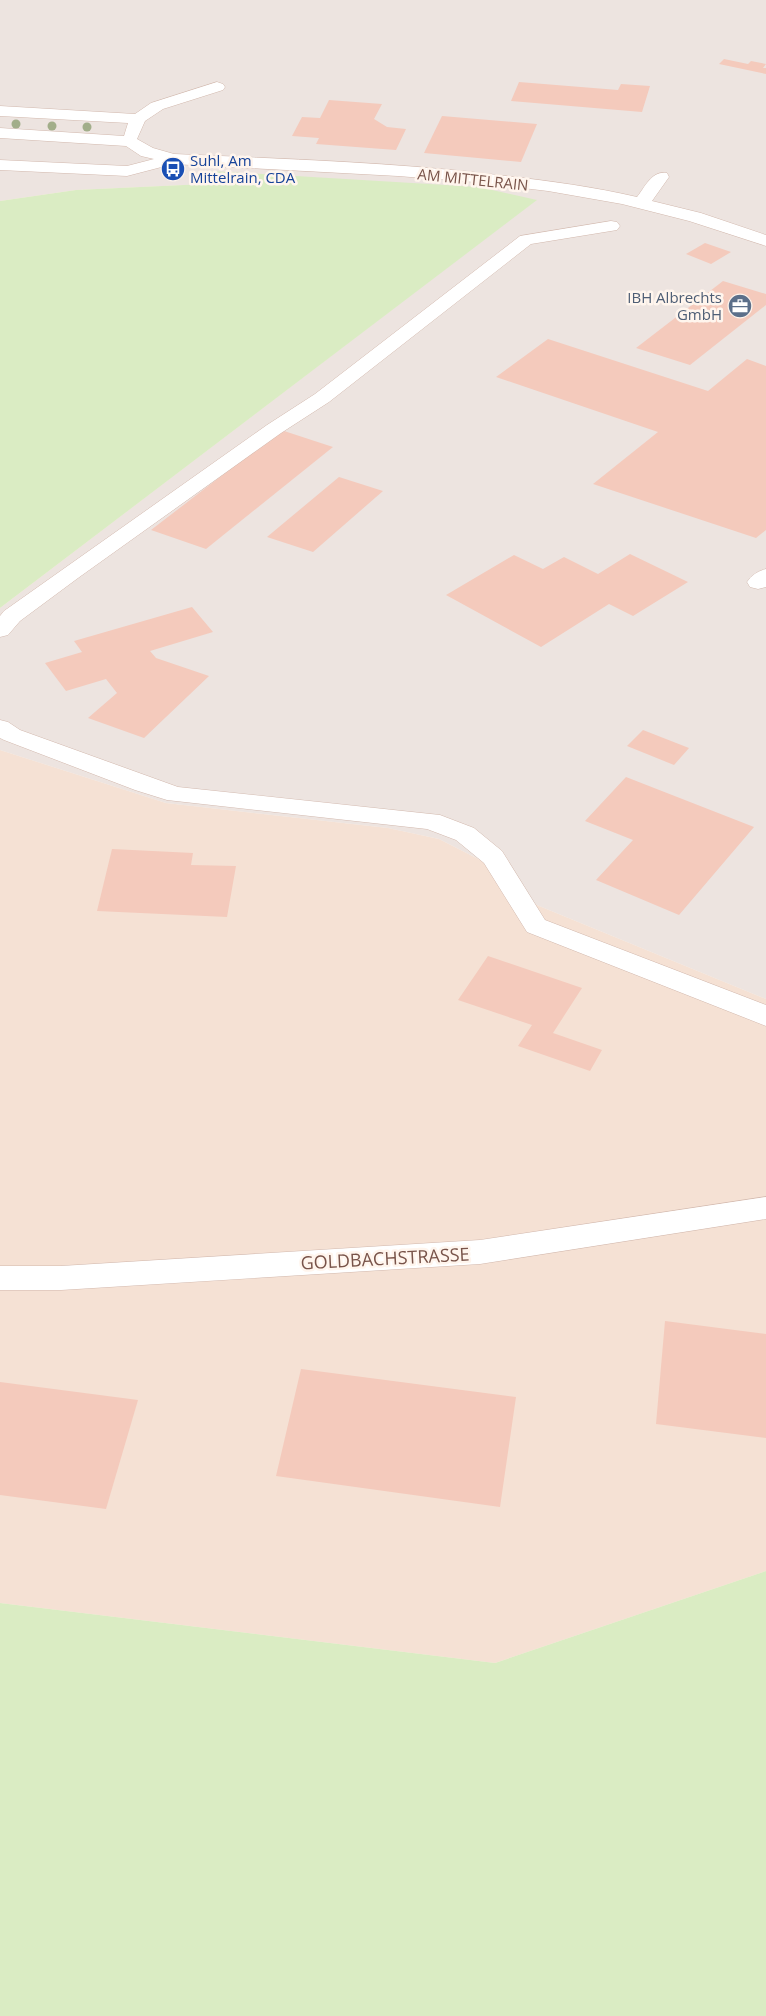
<svg xmlns="http://www.w3.org/2000/svg" width="766" height="2016" viewBox="0 0 766 2016" font-family="'Open Sans',sans-serif">
<style>
.residential{fill:#f5e1d4}
.industrial{fill:#ede4e0}
.green{fill:#daecc3}
.building{fill:#f4cabc}
.lines{fill:none;stroke-linecap:round;stroke-linejoin:round}
.minor-casing{stroke:#d2b8ad;stroke-width:1}
.minor{fill:#fff;fill-rule:evenodd}
.tree{fill:#a2ae8a}
.labels{text-anchor:middle;dominant-baseline:central;stroke-width:5;stroke-linejoin:round;paint-order:stroke}
.far-transit-label{font-size:15px;fill:#164399;stroke:#fff5ed;text-anchor:start}
.far-street-label{font-size:15px;fill:#785349;stroke:#fff5ed}
.far-service-label{font-size:15px;fill:#4e5e75;stroke:#fff5ed;text-anchor:end}
.street-label{font-size:18px;fill:#785349;stroke:#fff5ed}
</style>
<rect width="100%" height="100%" fill="#fdf0e6"/>
<path class="residential" d="M0,750L166,803L388,828L439,839L496,868L527,901L766,999V1571L495,1663L0,1603Z"/>
<path class="industrial" d="M0,0H766V999L527,901L496,868L439,839L388,828L166,803L0,750V608L536,200L206,184L76,190L0,201Z"/>
<g class="green">
<path d="M211,171L479,187L537,200L0,608V201L76,190L205,184Z"/>
<path d="M766,1571V2016H0V1603L495,1663Z"/>
</g>
<g class="building">
<path d="M724,59L748,64L751,61L766,64L763,68H766V74L719,64Z"/>
<path d="M519,82L618,90L621,84L650,86L642,112L511,101Z"/>
<path d="M329,100L382,104L374,119L387,127L406,129L396,150L316,144L319,138L292,136L302,117L320,118Z"/>
<path d="M442,116L537,124L521,162L424,153Z"/>
<path d="M705,243L731,252L711,264L686,254Z"/>
<path d="M723,281L766,294V305L690,365L636,348Z"/>
<path d="M548,339L708,391L747,359L766,366V530L756,538L593,484L658,432L496,377Z"/>
<path d="M281,430L333,447L206,549L151,530Z"/>
<path d="M339,477L383,491L313,552L267,537Z"/>
<path d="M630,554L688,582L633,616L609,604L541,647L446,595L514,555L543,569L564,557L598,574Z"/>
<path d="M192,607L213,632L150,651L156,658L209,676L144,738L88,718L117,693L106,679L66,691L45,663L82,652L74,641Z"/>
<path d="M643,730L689,748L674,765L627,746Z"/>
<path d="M626,777L754,827L679,915L596,880L633,840L585,821Z"/>
<path d="M112,849L193,853L191,865L236,866L227,917L97,911Z"/>
<path d="M488,956L582,988L553,1033L602,1050L590,1071L518,1046L532,1025L458,1000Z"/>
<path d="M665,1321L766,1334V1438L656,1424Z"/>
<path d="M301,1369L516,1397L500,1507L276,1476Z"/>
<path d="M0,1382L138,1400L106,1509L0,1495Z"/>
</g>
<g class="lines">
<g class="minor-casing">
<g id="minor">
<path d="M217,82L223,84L225,87L223,90L163,109L145,121L137,139L153,148L174,154C284,159 396,162 506,176C550,181 594,187 637,197C645,187 652,170 667,173L669,177L652,201L701,213L766,235V246L689,221L622,204L548,191L474,182L398,176L173,164L127,176L0,170V160L127,166L154,159L141,156L126,146L0,138V128L124,136L128,123L0,116V106L135,114L151,103Z"/>
<path d="M611,221L617,222L620,226L617,230L531,244L329,402L281,433L78,578L20,621L8,635L0,637V616L4,611L267,425L315,394L520,236Z"/>
<path d="M766,569V587L758,589L750,587L747,582C752,575 758,571 766,569Z"/>
<path d="M0,720L8,722L20,730L178,787L440,815L474,828L502,851L545,920L766,1005V1026L527,932L484,863L456,840L427,829L167,800L135,790L4,740L0,738Z"/>
<path d="M766,1197V1219L480,1264L61,1290H0V1266H61L480,1240Z"/>
</g>
</g>
<use href="#minor" class="minor"/>
</g>
<g class="tree">
<circle cx="16" cy="124" r="4.5"/>
<circle cx="52" cy="126" r="4.5"/>
<circle cx="87" cy="127" r="4.5"/>
</g>
<defs>
<g id="bus-disc" transform="scale(1.25)"><circle r="9.5" fill="#1a4fb4" stroke="#fff5ed"/><path d="M-5-6H5V4H4V6H2V4H-2V6H-4V4H-5ZM-3.5-4V0h7V-4ZM-3.5 1.2v1.5H-2V1.2ZM2 1.2v1.5H3.5V1.2Z" fill="#fff"/></g>
<g id="office-disc" transform="scale(1.25)"><circle r="9.5" fill="#5c6f8a" stroke="#fff5ed"/><path d="M-6-3h4V-5.5h4V-3h4V5H-6ZM-1-4.5V-3h2v-1.5ZM-6 0V1H6V0Z" fill="#fff"/></g>
</defs>
<g fill-rule="evenodd">
<use href="#bus-disc" x="173" y="169"/>
<use href="#office-disc" x="740" y="306"/>
</g>
<g class="labels">
<g class="far-transit-label">
<text x="190" y="160">Suhl, Am<tspan x="190" dy="17">Mittelrain, CDA</tspan></text>
</g>
<g class="far-street-label">
<text transform="translate(473 179) rotate(6)">AM MITTELRAIN</text>
</g>
<g class="far-service-label">
<text x="722" y="297">IBH Albrechts<tspan x="722" dy="17">GmbH</tspan></text>
</g>
<g class="street-label">
<text transform="translate(385 1258) rotate(-3)">GOLDBACHSTRASSE</text>
</g>
</g>
</svg>
